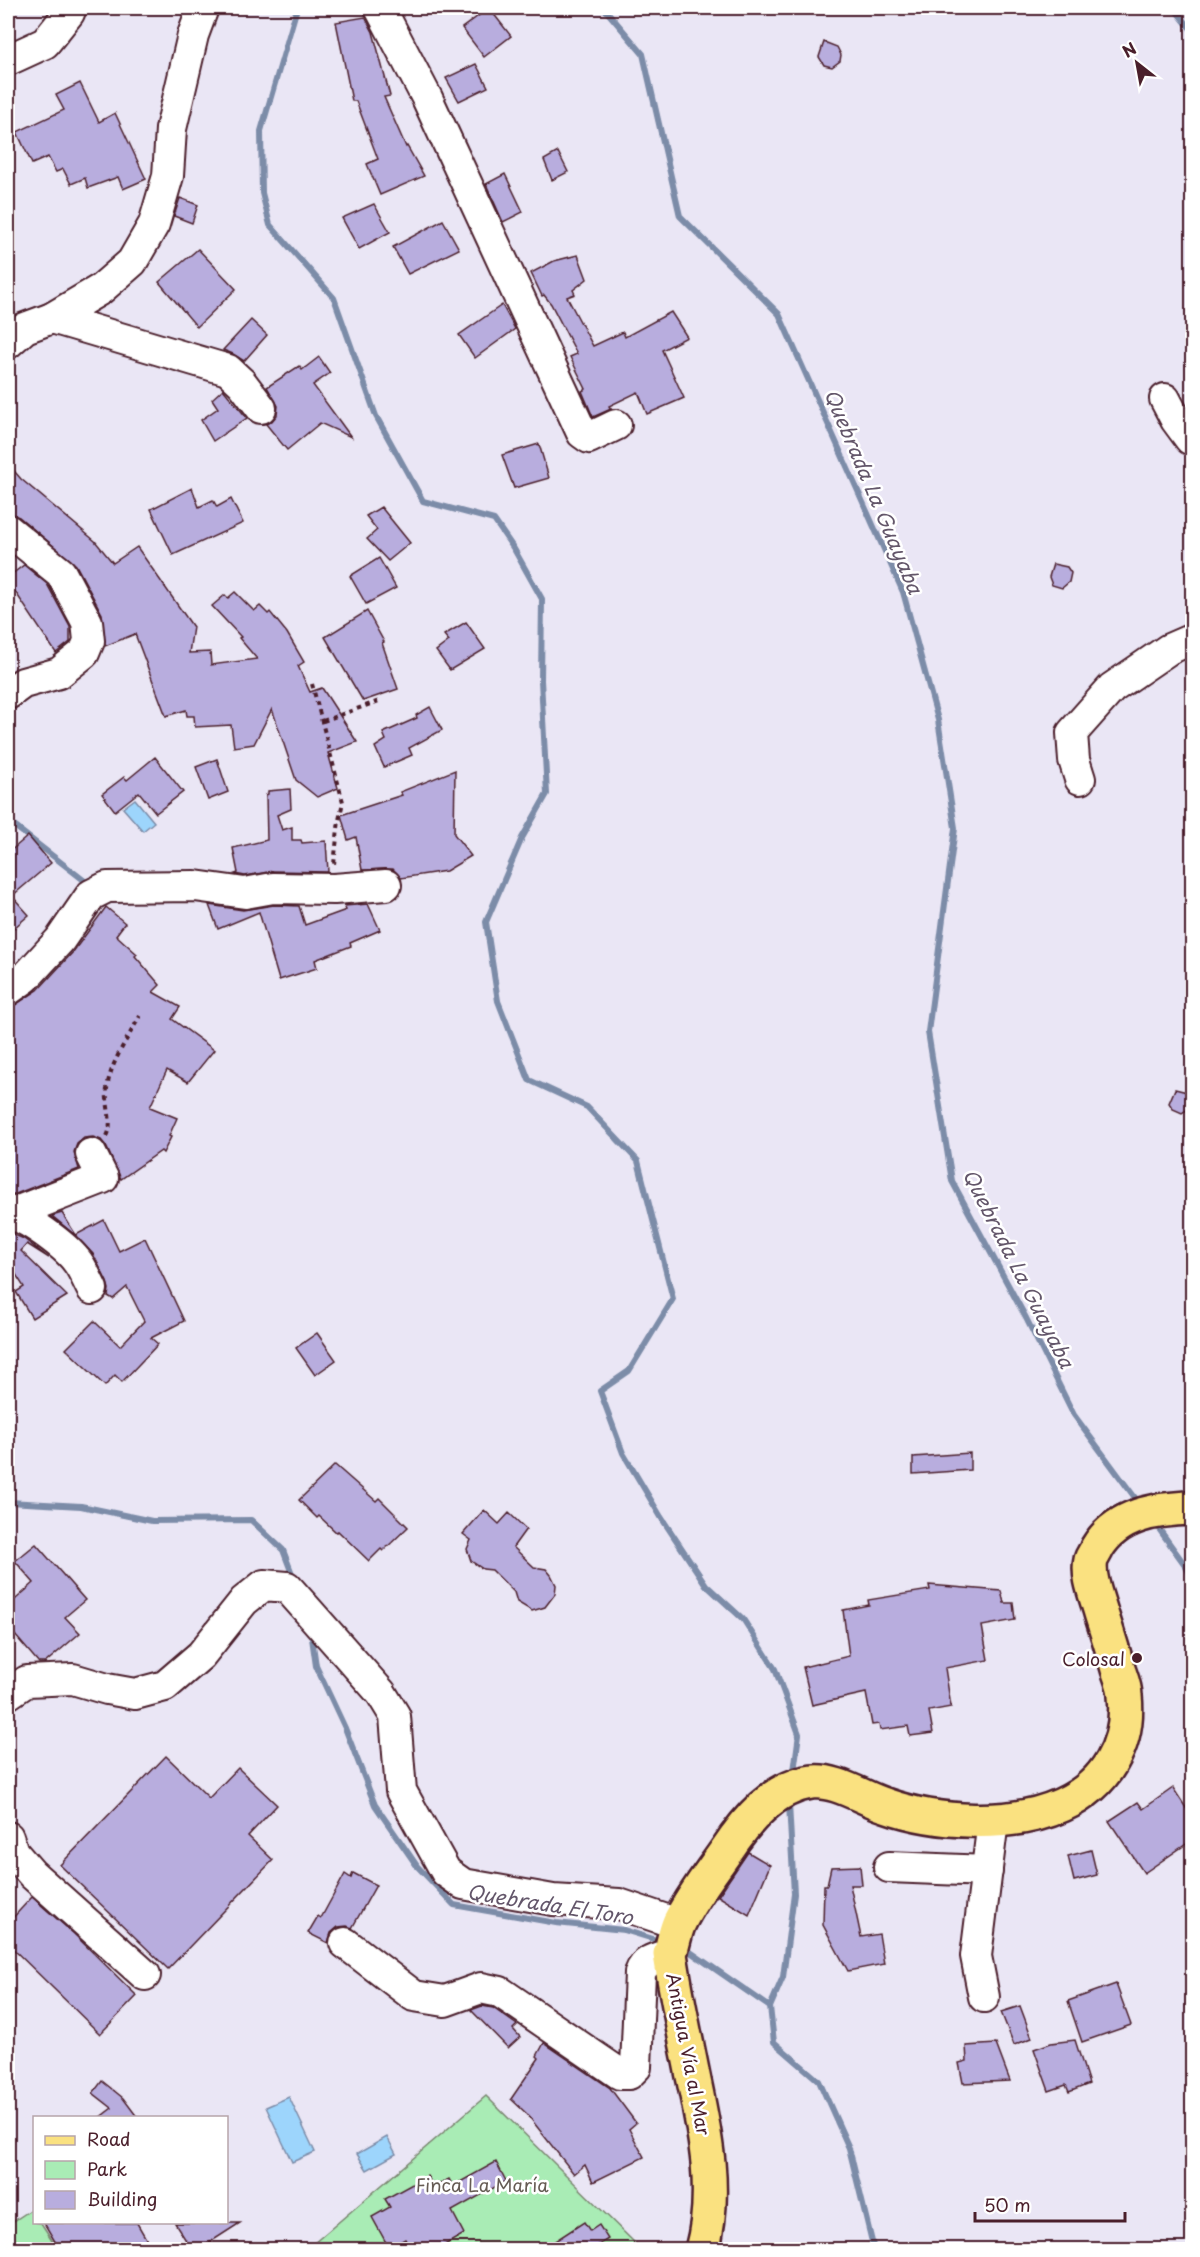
<svg xmlns="http://www.w3.org/2000/svg" width="1200" height="2257" viewBox="0 0 1200 2257" font-family="'Playpen Sans',sans-serif">
<style>
.green{fill:#a9ecb5;stroke:#7a8670;stroke-width:1.5}
.water{fill:#9dd5fc;stroke:#7c8ca8;stroke-width:1.5}
.lines{fill:none;stroke-linecap:round;stroke-linejoin:round}
.stream{stroke:#7c8ca8;stroke-width:6}
.building{fill:#b8adde;stroke:#4a1f2b;stroke-width:1.5}
.minor-casing{stroke:#4a1f2b;stroke-width:34}
.major-casing{stroke:#4a1f2b;stroke-width:38}
.path{stroke:#4a1f2b;stroke-width:4;stroke-dasharray:4.5 4.5;stroke-linecap:butt}
.minor{stroke:#fff;stroke-width:30}
.major{stroke:#fae180;stroke-width:33}
.poi-dot{fill:#4a1f2b;stroke:#fff;stroke-width:2}
.labels{text-anchor:middle;dominant-baseline:central;stroke-width:5;stroke-linejoin:round;paint-order:stroke}
.poi-label{font-size:18px;fill:#4a1f2b;stroke:#fff;text-anchor:end}
.street-label{font-size:18px;fill:#4a1f2b;stroke:#fff}
.park-label{font-size:18px;fill:#665c54;stroke:#fff}
.water-label{font-size:20px;font-style:italic;fill:#63566a;stroke:#fff}
</style>
<rect width="100%" height="100%" fill="#eae6f5"/>
<filter id="ink" filterUnits="userSpaceOnUse"><feTurbulence type="fractalNoise" baseFrequency=".0167" numOctaves="2"/><feDisplacementMap in="SourceGraphic" scale="12" xChannelSelector="R" yChannelSelector="G"/><feConvolveMatrix kernelMatrix="1 2 1 2 8 2 1 2 1" color-interpolation-filters="sRGB"/></filter>
<g filter="url(#ink)">
<g class="green">
<path d="M486,2096L641,2249L306,2250Z"/>
<path d="M32,2209L34,2222L41,2223L58,2249H8V2225Z"/>
</g>
<g class="water">
<path d="M135,799L154,822L143,831L123,808Z"/>
<path d="M289,2097L315,2152L292,2162L266,2107Z"/>
<path d="M387,2137L396,2154L367,2170L357,2154Z"/>
</g>
<g class="lines">
<g class="stream">
<path d="M297,8L261,131L262,193L270,225L334,298L376,416L423,501L494,520L514,549L542,599L541,680L547,794L522,838L486,922L498,1001L529,1080L587,1107L638,1161L673,1299L629,1371L600,1391L623,1453L661,1517L706,1585L743,1619L775,1669L799,1734L794,1771"/>
<path d="M604,8L643,54L680,216L779,314L903,592L938,720L955,828L928,1032L952,1181L1026,1318L1074,1415L1136,1499"/>
<path d="M1174,8L1192,30"/>
<path d="M8,821L90,885"/>
<path d="M8,1502L81,1506L152,1521L251,1520L283,1550L294,1579"/>
<path d="M1154,1522L1185,1565L1192,1578"/>
<path d="M311,1631L316,1666L345,1728L375,1805L417,1866L454,1905L556,1923L624,1930L663,1942"/>
<path d="M789,1804L794,1894L783,1977L770,2007L774,2042L819,2081L849,2148L874,2250"/>
<path d="M681,1948L689,1951L770,2007"/>
</g>
</g>
<g class="building">
<path d="M489,8L511,36L484,57L462,28Z"/>
<path d="M365,17L373,32L390,96L384,97L406,147L407,146L424,176L380,195L367,164L378,159L356,101H352L336,22Z"/>
<path d="M824,42L837,47L841,55L840,61L832,67L824,65L819,57Z"/>
<path d="M476,64L488,87L459,101L446,78Z"/>
<path d="M80,83L99,122L115,113L146,179L123,189L118,177L88,188L85,178L71,184L63,169L56,172L48,157L32,164L17,132L64,110L56,95Z"/>
<path d="M558,152L568,172L552,180L544,160Z"/>
<path d="M505,174L523,212L503,222L486,184Z"/>
<path d="M180,198L198,205L192,223L174,216Z"/>
<path d="M374,204L390,232L359,249L342,218Z"/>
<path d="M443,220L459,249L408,274L393,247Z"/>
<path d="M198,249L236,289L197,327L159,282Z"/>
<path d="M578,255L587,279L573,290L575,294L567,297L593,346L623,332L625,337L671,312L687,337L662,350L684,398L647,414L638,392L609,406L611,409L593,417L582,391L586,389L570,357L577,354L551,304L544,295L542,296L531,273L554,261Z"/>
<path d="M502,305L515,329L475,358L459,335Z"/>
<path d="M251,320L267,335L244,361L233,354L223,350Z"/>
<path d="M319,357L330,373L313,385L351,437L320,423L287,450L266,424L272,421L277,415L278,406L267,387L299,366L302,370Z"/>
<path d="M223,389L247,418L213,441L201,420L218,408L212,399Z"/>
<path d="M539,444L549,478L514,488L502,455Z"/>
<path d="M8,464L21,479L95,541L113,563L137,547L193,627L189,653L210,652L211,665L257,659L239,638L241,637L212,606L225,595L228,598L235,592L254,611L260,606L268,614L270,612L287,633L304,662L298,666L310,692L322,688L357,742L328,753L338,788L317,797L296,780L272,709L254,744L234,747L231,725L195,727L194,716H187L186,710L166,716L135,634L105,646L102,614L76,565L19,517L8,513Z"/>
<path d="M192,488L199,507L213,500L217,507L231,499L243,523L173,555L151,509Z"/>
<path d="M381,507L410,543L388,561L367,539L377,530L366,516Z"/>
<path d="M379,558L396,588L366,604L350,576Z"/>
<path d="M1053,564L1067,567L1071,573L1069,582L1062,588L1052,585L1049,577Z"/>
<path d="M24,565L47,584L70,627V642L56,653L8,581V577Z"/>
<path d="M367,611L384,642L382,643L398,689L363,701L325,637Z"/>
<path d="M466,622L485,649L450,670L436,651L449,641L444,635Z"/>
<path d="M430,707L442,730L409,748L412,755L384,767L375,747L386,740L383,733L417,718L416,715Z"/>
<path d="M155,757L183,792L156,813L139,792L115,811L102,794L124,777L127,780Z"/>
<path d="M217,759L228,792L208,800L196,767Z"/>
<path d="M455,770L454,834L471,856L446,871L401,878L393,869L362,870L356,837L348,840L341,815L402,795L400,792Z"/>
<path d="M290,789L291,809L277,815L282,830L292,827V840H301L302,843L326,841L328,872L273,871L245,876L235,874L238,873L233,848L267,840L266,795L268,794V791Z"/>
<path d="M28,836L51,863L12,896L29,915L8,933V853Z"/>
<path d="M368,904L380,930L350,943L351,946L315,960L317,968L279,980L259,912L218,929L209,905L243,910L274,905L299,906L305,925L346,910L344,906Z"/>
<path d="M106,907L125,923L116,935L137,954L135,956L160,985L153,992L180,1007L172,1019L214,1050L188,1082L167,1070L150,1107L177,1118L169,1136L171,1137L163,1153L161,1151L121,1179L106,1146L101,1140L93,1137L84,1138L77,1144L74,1152L79,1169L8,1197V1012L12,1007L38,990L73,952Z"/>
<path d="M1175,1089L1187,1092L1192,1098L1190,1108L1182,1113L1173,1109L1169,1103Z"/>
<path d="M62,1213L76,1235L104,1220L119,1251L145,1238L184,1321L151,1338L158,1344L122,1382L115,1375L105,1386L66,1349L94,1321L120,1346L144,1321L127,1287L113,1299L108,1296L109,1289L107,1282L93,1254L75,1235L52,1216Z"/>
<path d="M8,1232L24,1239L49,1258L27,1244L21,1251L67,1296L32,1318L16,1292L24,1287L10,1265L8,1268Z"/>
<path d="M317,1333L336,1360L315,1375L296,1348Z"/>
<path d="M970,1453V1470L913,1474V1457Z"/>
<path d="M335,1465L376,1501L379,1498L408,1527L383,1551L381,1549L369,1561L338,1531L336,1532L319,1516L317,1518L299,1500Z"/>
<path d="M484,1510L499,1524L509,1513L526,1529L513,1547L534,1567L546,1569L551,1575L556,1585L555,1594L545,1607L532,1611L517,1602L514,1592L492,1570L483,1569L471,1561L467,1549L471,1540L463,1534Z"/>
<path d="M36,1544L85,1600L65,1617L80,1633L45,1663H39L8,1627V1606L34,1583L15,1561Z"/>
<path d="M929,1585L1001,1591L1004,1603H1013L1015,1620L982,1626L988,1660L945,1668L951,1707L929,1711L933,1733L910,1736L908,1726L880,1730L879,1724L872,1725L866,1693L812,1705L803,1667L849,1656L843,1610L869,1605L868,1600L930,1590Z"/>
<path d="M166,1756L209,1798L238,1768L277,1805L248,1836L273,1860L168,1969L60,1865Z"/>
<path d="M1173,1788L1192,1817V1840L1144,1873L1109,1821L1138,1802L1143,1809Z"/>
<path d="M1091,1850L1097,1875L1074,1881L1068,1856Z"/>
<path d="M748,1852L770,1865L749,1915L718,1896Z"/>
<path d="M860,1866L862,1885H850L861,1937L879,1934L884,1964L848,1971L823,1925L824,1885H827L831,1867Z"/>
<path d="M353,1873L376,1885L352,1928L347,1926L338,1927L331,1933L328,1943L308,1933L318,1916L321,1918L345,1874L351,1878Z"/>
<path d="M32,1897L74,1934L137,1996L100,2034L8,1944V1923Z"/>
<path d="M1116,1984L1131,2025L1082,2042L1068,2001Z"/>
<path d="M482,2006L493,2008L517,2025L513,2029L520,2037L508,2048L471,2010Z"/>
<path d="M1020,2006L1032,2038L1014,2045L1001,2012Z"/>
<path d="M1075,2040L1089,2084L1069,2092L1066,2085L1049,2091L1034,2049L1051,2043Z"/>
<path d="M544,2043L610,2088L636,2123L629,2129L644,2157L593,2182L585,2165L574,2174L527,2114L511,2099L539,2058L537,2056Z"/>
<path d="M996,2044L1010,2081L963,2083L959,2063L967,2061L966,2046Z"/>
<path d="M102,2081L123,2098L138,2118H99L112,2108L93,2093Z"/>
<path d="M496,2162L506,2181L452,2211L464,2234L436,2250H411L405,2239L389,2248L372,2217L390,2207L385,2199L427,2176L434,2187L449,2179L453,2186Z"/>
<path d="M584,2222L590,2231L599,2225L608,2239L591,2250H541Z"/>
<path d="M44,2223H137L148,2242L136,2250H60Z"/>
<path d="M175,2223H240L198,2250H192Z"/>
</g>
<g class="lines">
<g class="minor-casing">
<g id="minor">
<path d="M380,8L427,98L582,433L589,438L616,425"/>
<path d="M8,60L45,43L69,13L71,8"/>
<path d="M52,318L228,370L242,383L261,408"/>
<path d="M8,343L25,328L52,318L101,289L132,262L154,224L168,176L171,129L193,35L203,8"/>
<path d="M1165,399L1176,420L1190,439H1192"/>
<path d="M8,530L61,573L87,622L89,641L84,653L59,673L23,683L8,694"/>
<path d="M1080,779L1074,760L1072,733L1112,688L1169,649L1192,639"/>
<path d="M8,990L25,978L60,940L91,895L107,887L195,886L245,893L273,888L334,889L386,885"/>
<path d="M11,1214L103,1178L91,1154"/>
<path d="M8,1215C22,1212 67,1248 76,1260C83,1268 87,1280 92,1289"/>
<path d="M8,1694L27,1681L73,1679L107,1689L135,1694L165,1686L201,1655L244,1601L264,1585L287,1587L381,1693L395,1716L401,1791L446,1872L463,1884L553,1900L619,1904L678,1924"/>
<path d="M8,1837L13,1852L32,1874L145,1975"/>
<path d="M889,1867L987,1871"/>
<path d="M345,1943L414,1996L445,2001L481,1988L500,1992L620,2074H629L636,2067L640,1973C645,1959 657,1958 670,1954"/>
<path d="M984,1997L976,1956L993,1821"/>
</g>
</g>
<g class="major-casing">
<path id="major" d="M702,2250C718,2192 705,2133 693,2076C685,2035 676,1995 670,1954C673,1944 675,1932 679,1923C691,1898 710,1874 726,1851C746,1821 773,1787 812,1782C835,1779 863,1798 885,1805C936,1823 1012,1828 1062,1805C1106,1785 1130,1744 1125,1696C1125,1687 1121,1678 1118,1669C1113,1651 1107,1632 1101,1613C1097,1598 1087,1576 1091,1560C1092,1556 1096,1552 1097,1548C1117,1514 1157,1509 1192,1508"/>
</g>
<g class="path">
<path d="M312,684L343,802L339,820L334,864"/>
<path d="M323,721L382,700"/>
<path d="M107,1136C114,1124 105,1103 107,1089C110,1063 128,1038 140,1016"/>
</g>
<use href="#minor" class="minor"/>
<use href="#major" class="major"/>
</g>
</g>
<circle class="poi-dot" cx="1137" cy="1658" r="6"/>
<g class="labels">
<g class="poi-label">
<text x="1125" y="1658">Colosal</text>
</g>
<g class="street-label">
<text transform="translate(689 2054) rotate(79)">Antigua Vía al Mar</text>
</g>
<g class="park-label">
<text x="482" y="2184">Finca La María</text>
</g>
<g class="water-label">
<text transform="translate(874 491) rotate(67)">Quebrada La Guayaba</text>
<text transform="translate(1019 1268) rotate(63)">Quebrada La Guayaba</text>
<text transform="translate(550 1904) rotate(9)">Quebrada El Toro</text>
</g>
</g>
<rect width="1200" height="2257" fill="none" stroke="#fff" stroke-width="30"/>
<rect x="15" y="15" width="1170" height="2227" fill="none" stroke="#4a1f2b" stroke-width="2" filter="url(#ink)"/>
<rect x="33" y="2116" width="195" height="108" fill="#ffffff" stroke="#b7a5aa" stroke-width="1.5"/>
<rect x="45" y="2136" width="30" height="9" fill="#fae180" stroke="#b7a5aa" stroke-width="1.5"/>
<text x="87" y="2146" font-size="18" fill="#4a1f2b">Road</text>
<rect x="45" y="2161" width="30" height="18" fill="#a9ecb5" stroke="#b7a5aa" stroke-width="1.5"/>
<text x="87" y="2176" font-size="18" fill="#4a1f2b">Park</text>
<rect x="45" y="2191" width="30" height="18" fill="#b8adde" stroke="#b7a5aa" stroke-width="1.5"/>
<text x="87" y="2206" font-size="18" fill="#4a1f2b">Building</text>
<g transform="translate(1137 63) rotate(329)" stroke="#ffffff" stroke-width="4.5" paint-order="stroke">
<path d="M0-4.5L10 22L0 15L-10 22Z" fill="#4a1f2b"/>
<text y="-9" font-size="16" font-weight="bold" text-anchor="middle" fill="#4a1f2b">N</text>
</g>
<path d="M975 2212v9h150v-9" fill="none" stroke="#4a1f2b" stroke-width="3"/>
<text x="984" y="2212" font-size="18" fill="#4a1f2b" stroke="#ffffff" stroke-width="4.5" paint-order="stroke">50 m</text>
</svg>
